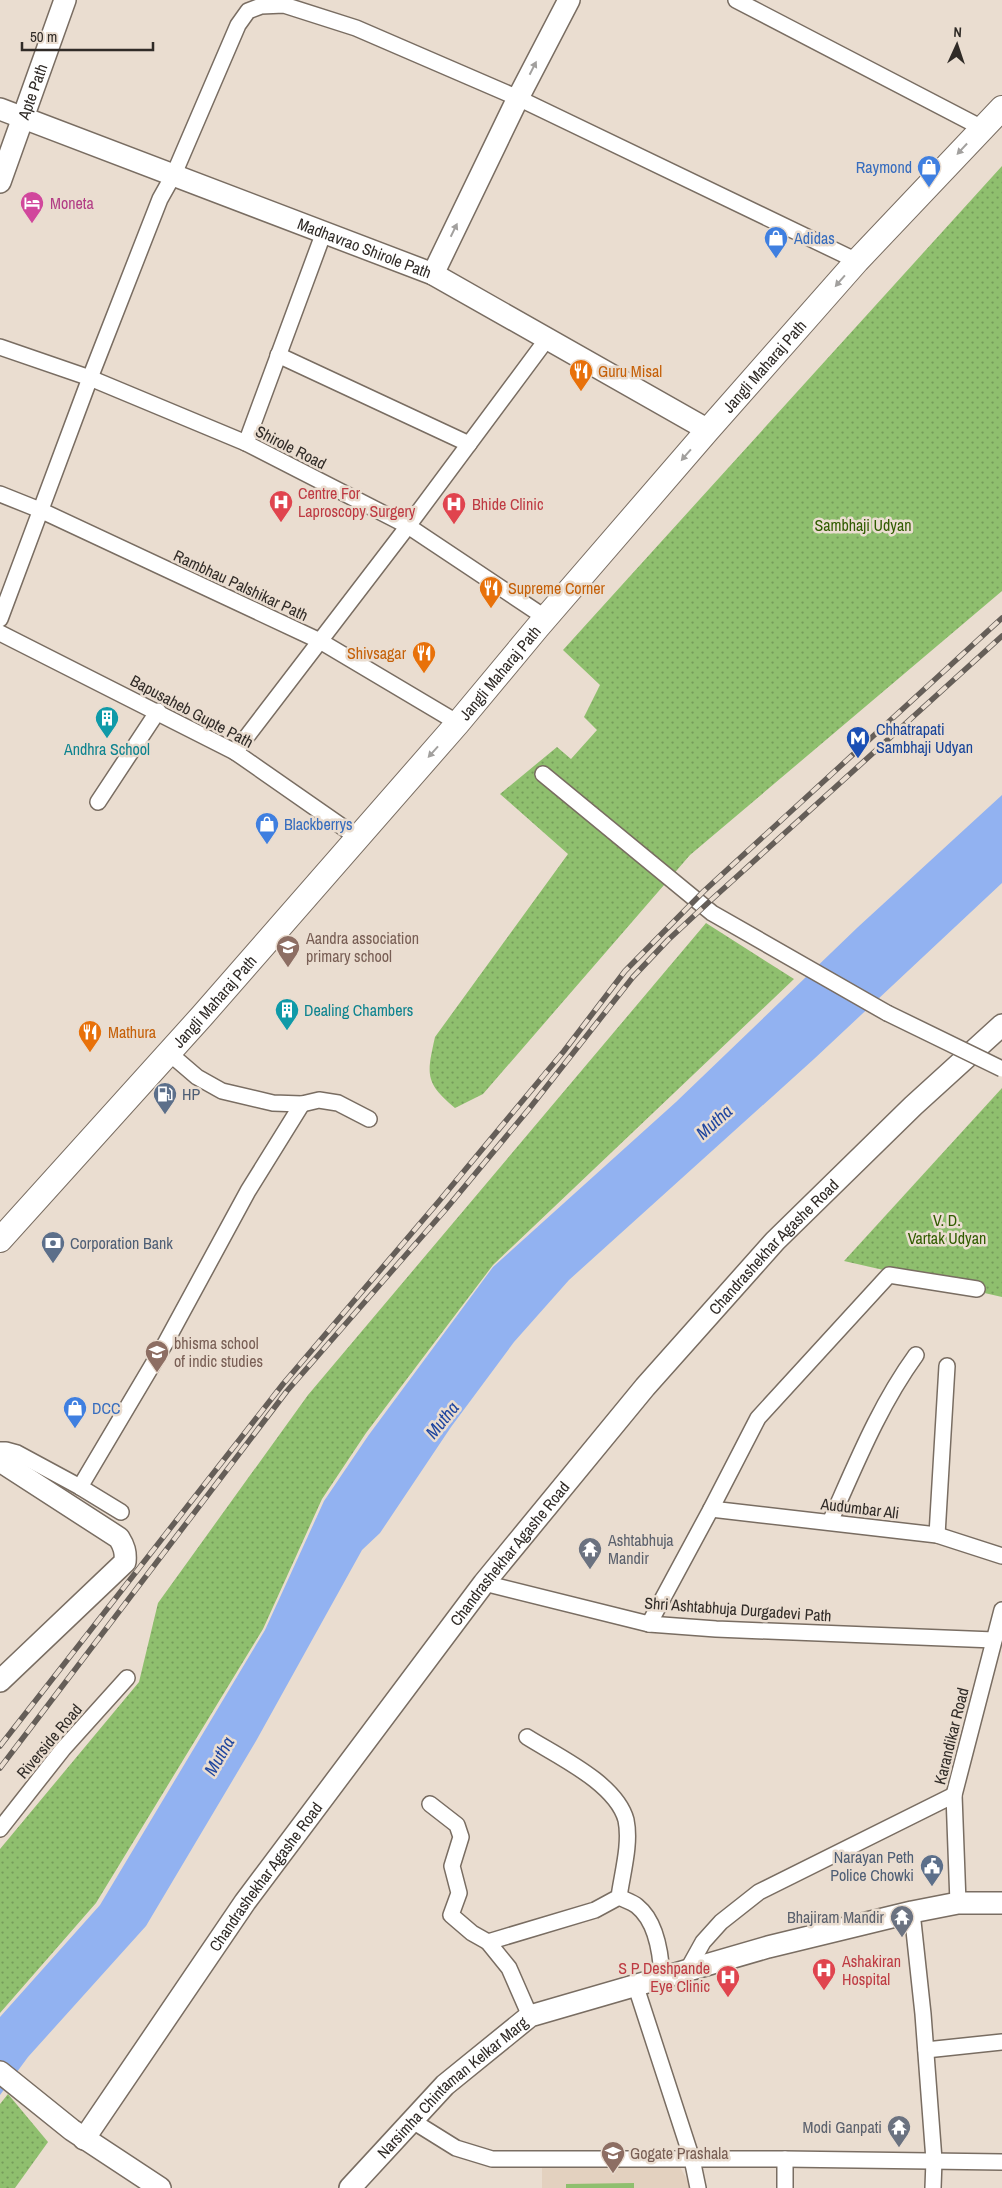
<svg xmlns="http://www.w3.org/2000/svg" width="1002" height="2188" viewBox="0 0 1002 2188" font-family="'Archivo Narrow',sans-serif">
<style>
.built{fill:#e3d1bf}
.grass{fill:url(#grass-dots)}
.garden{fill:#8fbf6e}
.water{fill:#92b2f1}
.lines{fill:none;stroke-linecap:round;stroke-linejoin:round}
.street-casing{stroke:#796d62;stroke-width:18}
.secondary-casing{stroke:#796d62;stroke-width:24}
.primary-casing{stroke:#796d62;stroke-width:26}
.street{stroke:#fff;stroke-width:15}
.secondary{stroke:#fff;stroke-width:21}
.primary{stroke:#fff;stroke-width:24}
.rail-casing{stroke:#655e58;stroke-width:5.5}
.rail{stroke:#eaddd0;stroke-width:4;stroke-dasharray:11;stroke-linecap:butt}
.street-bridge-casing{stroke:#796d62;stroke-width:18;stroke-linecap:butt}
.street-bridge{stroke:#fff;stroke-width:15}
.oneway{fill:#a2a09e}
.labels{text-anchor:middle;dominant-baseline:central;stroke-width:5;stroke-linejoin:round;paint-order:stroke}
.street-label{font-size:16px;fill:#302b27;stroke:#eaddd0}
.shop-label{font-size:16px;fill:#366cbe;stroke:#eaddd0;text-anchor:start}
.hotel-label{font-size:16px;fill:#b23c85;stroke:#eaddd0;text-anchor:start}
.food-label{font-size:16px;fill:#c56008;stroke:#eaddd0;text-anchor:start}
.health-label{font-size:16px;fill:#be3a42;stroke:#eaddd0;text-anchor:start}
.park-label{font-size:16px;fill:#315c01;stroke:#eaddd0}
.transit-label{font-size:16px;fill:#164399;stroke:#eaddd0;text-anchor:start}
.culture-label{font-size:16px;fill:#0d838f;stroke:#eaddd0}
.education-label{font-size:16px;fill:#785e54;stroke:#eaddd0;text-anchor:start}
.service-label{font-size:16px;fill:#4e5e75;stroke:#eaddd0;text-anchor:start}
.worship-label{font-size:16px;fill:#5b616d;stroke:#eaddd0;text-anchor:end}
.water-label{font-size:18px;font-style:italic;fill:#1f469f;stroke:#eaddd0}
</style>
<defs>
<pattern id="grass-dots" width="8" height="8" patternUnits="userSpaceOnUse" patternTransform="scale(1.25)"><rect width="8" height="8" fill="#8fbf6e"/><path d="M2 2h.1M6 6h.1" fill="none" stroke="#759b5a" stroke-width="1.8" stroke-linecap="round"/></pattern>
</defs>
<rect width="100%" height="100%" fill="#eaddd0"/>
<path class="built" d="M542,2164L679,2165L689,2183V2188H542Z"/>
<g class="grass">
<path d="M1002,166V591L690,855L483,1094L455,1108C424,1082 427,1074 435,1037L568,854L500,794L557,747L571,759L597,730L584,717L600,685L563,650Z"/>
<path d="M706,923L794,979L493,1265L366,1433L322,1499L263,1629L96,1903L0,2013V1849L139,1682L158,1603L308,1395Z"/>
<path d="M1002,1088V1297L844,1261Z"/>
<path d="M8,2094L48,2142L15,2188H0V2104Z"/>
</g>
<path class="garden" d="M634,2183V2188H566V2184Z"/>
<path class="water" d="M1002,795V883L814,1059L569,1280L514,1342L451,1427L380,1533L362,1550L256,1741L146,1926L28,2057L0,2095V2017L100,1905L265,1630L324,1501L368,1436L493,1267L676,1102L858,927Z"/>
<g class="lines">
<g class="street-casing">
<g id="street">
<path d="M736,0L982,128"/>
<path d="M0,347L90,378L246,443L408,526L546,618"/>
<path d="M278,355L469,444"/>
<path d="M246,443L324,232"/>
<path d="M0,494L40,510L320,641L458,723"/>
<path d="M0,619L90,378L160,199L174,174L238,25L248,11L261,6L284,5L356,28L518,98L857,261"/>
<path d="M0,633L235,752L357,837"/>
<path d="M235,752L408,526L547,339"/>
<path d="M543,774L712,913L887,1013"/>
<path d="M98,802L158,711"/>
<path d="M169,1053L197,1077L222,1091L273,1103L302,1104L319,1100L338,1103L369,1119"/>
<path d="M0,1450H6L17,1453L80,1487L121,1512"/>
<path d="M80,1487L166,1342L248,1191L302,1104"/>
<path d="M711,1509L937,1535L1002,1556"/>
<path d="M830,1522C856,1464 879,1406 916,1355"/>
<path d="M937,1535L947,1366"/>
<path d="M484,1583L649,1624L716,1629L994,1640"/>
<path d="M649,1624L711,1509L758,1418L889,1275L977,1289"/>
<path d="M430,1804L457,1825L461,1837L452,1866L459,1893L451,1915L472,1933L488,1942L509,1968L530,2016"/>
<path d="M0,1829L63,1749L127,1678"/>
<path d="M619,1897C625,1900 632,1902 637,1906C657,1922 661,1954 662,1978"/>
<path d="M958,1903L954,1795L1002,1610"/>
<path d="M912,1912L923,2014L934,2160L933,2188"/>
<path d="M488,1942L595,1910L619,1897C622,1874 631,1844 626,1820C616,1783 557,1756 527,1737"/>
<path d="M688,1969L703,1942L721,1922L759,1892L954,1795"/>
<path d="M636,1987L692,2159L698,2188"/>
<path d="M926,2050L1002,2042"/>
<path d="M411,2120L456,2148L492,2159H785L1002,2162"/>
<path d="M785,2159V2188"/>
</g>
</g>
<g class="secondary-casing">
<g id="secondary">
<path id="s1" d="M0,109L433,274L708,430"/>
<path id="s2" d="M0,182L65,0"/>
<path d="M433,274L518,98L569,0"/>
<path d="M0,1461L119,1538C124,1546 126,1552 125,1562L0,1681"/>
<path d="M0,2072L72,2130L160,2188"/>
<path id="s3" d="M84,2139L245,1902L484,1583L645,1387L775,1241L913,1106L1002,1025"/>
<path id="s4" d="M350,2188L445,2085L530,2016L768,1947L912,1912L958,1903H1002"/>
</g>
</g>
<g class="primary-casing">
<g id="primary">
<path id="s5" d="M0,1240L202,1016L458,723L537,628L708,430L857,261L1002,108"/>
</g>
</g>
<use href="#street" class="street"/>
<use href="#secondary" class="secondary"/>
<use href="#primary" class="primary"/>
<g class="rail-casing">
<g id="rail">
<path d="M0,1746L283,1384L440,1200L564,1051L625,971L704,891L1002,618"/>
<path d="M0,1768L287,1391L446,1209L529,1109L633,977L668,940L710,901L1002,636"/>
</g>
</g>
<use href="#rail" class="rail"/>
<g class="street-bridge-casing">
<path id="street-bridge" d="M887,1013L1002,1069"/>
</g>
<use href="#street-bridge" class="street-bridge"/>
</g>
<defs><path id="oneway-solid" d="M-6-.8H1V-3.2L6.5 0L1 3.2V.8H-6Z" transform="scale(1.25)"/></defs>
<g class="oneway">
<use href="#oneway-solid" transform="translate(533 68) rotate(-63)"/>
<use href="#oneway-solid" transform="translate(962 149) rotate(133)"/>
<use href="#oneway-solid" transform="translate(454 230) rotate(-64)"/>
<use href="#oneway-solid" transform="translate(840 281) rotate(131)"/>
<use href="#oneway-solid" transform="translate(686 455) rotate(131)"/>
<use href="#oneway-solid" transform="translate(433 752) rotate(132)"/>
</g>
<defs>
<g id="shop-pin" transform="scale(1.25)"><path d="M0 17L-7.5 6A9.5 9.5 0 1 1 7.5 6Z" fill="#3f7fe0" stroke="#eaddd0"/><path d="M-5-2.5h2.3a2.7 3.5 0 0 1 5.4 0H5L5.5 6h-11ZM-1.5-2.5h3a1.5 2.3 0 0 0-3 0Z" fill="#fff"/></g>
<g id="hotel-pin" transform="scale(1.25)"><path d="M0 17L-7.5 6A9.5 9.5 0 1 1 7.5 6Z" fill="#d1479c" stroke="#eaddd0"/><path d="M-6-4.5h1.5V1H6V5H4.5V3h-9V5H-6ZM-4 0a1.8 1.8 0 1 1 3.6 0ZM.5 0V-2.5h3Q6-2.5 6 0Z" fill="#fff"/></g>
<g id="restaurant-pin" transform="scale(1.25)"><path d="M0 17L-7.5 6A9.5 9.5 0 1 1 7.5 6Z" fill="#e8710a" stroke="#eaddd0"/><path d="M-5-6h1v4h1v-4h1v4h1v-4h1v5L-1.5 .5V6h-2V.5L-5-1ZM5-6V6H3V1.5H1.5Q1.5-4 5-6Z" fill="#fff"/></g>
<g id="hospital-pin" transform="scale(1.25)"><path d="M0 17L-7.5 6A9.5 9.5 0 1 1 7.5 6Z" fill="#e0444e" stroke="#eaddd0"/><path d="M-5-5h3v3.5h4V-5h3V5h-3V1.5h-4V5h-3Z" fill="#fff"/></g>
<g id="building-pin" transform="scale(1.25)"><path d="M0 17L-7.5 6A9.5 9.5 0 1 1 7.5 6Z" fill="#0f9aa8" stroke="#eaddd0"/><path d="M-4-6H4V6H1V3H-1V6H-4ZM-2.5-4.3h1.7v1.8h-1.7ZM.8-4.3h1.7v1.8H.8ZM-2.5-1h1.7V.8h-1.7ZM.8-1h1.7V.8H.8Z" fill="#fff"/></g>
<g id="metro-pin" transform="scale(1.25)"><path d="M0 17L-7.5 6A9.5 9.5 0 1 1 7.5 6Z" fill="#1a4fb4" stroke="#eaddd0"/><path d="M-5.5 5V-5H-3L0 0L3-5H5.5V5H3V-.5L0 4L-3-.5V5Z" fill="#fff"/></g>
<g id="school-pin" transform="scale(1.25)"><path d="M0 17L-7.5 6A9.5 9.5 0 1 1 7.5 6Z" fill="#8d6e63" stroke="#eaddd0"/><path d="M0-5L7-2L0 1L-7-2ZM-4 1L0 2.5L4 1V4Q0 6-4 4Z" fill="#fff"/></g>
<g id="fuel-pin" transform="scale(1.25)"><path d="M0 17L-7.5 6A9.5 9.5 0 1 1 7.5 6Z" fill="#5c6f8a" stroke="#eaddd0"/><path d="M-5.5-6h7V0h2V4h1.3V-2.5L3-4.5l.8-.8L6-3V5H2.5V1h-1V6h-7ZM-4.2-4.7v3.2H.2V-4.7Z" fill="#fff"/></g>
<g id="bank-pin" transform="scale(1.25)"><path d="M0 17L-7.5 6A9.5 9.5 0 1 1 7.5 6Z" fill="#5c6f8a" stroke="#eaddd0"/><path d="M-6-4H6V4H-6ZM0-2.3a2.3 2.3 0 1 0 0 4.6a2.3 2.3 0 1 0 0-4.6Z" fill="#fff"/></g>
<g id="temple-pin" transform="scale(1.25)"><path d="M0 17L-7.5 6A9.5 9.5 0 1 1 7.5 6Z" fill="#6b7280" stroke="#eaddd0"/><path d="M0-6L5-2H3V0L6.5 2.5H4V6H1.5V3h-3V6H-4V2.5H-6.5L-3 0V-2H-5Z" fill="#fff"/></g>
<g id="civic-pin" transform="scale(1.25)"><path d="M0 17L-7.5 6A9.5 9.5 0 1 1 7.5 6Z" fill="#5c6f8a" stroke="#eaddd0"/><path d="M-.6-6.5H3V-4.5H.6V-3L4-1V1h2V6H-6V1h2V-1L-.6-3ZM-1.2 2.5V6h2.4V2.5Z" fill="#fff"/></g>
</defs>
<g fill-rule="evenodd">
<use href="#shop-pin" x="929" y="167"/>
<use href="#hotel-pin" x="32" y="203"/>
<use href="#shop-pin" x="776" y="238"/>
<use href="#restaurant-pin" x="581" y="371"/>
<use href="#hospital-pin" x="281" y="502"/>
<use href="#hospital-pin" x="454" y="504"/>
<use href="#restaurant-pin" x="491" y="588"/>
<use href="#restaurant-pin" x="424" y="653"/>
<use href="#building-pin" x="107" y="718"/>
<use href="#metro-pin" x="858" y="738"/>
<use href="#shop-pin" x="267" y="824"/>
<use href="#school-pin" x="288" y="947"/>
<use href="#building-pin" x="287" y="1010"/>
<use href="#restaurant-pin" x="90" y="1032"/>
<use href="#fuel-pin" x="165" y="1094"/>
<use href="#bank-pin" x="53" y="1243"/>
<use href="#school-pin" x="157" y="1352"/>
<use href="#shop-pin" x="75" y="1408"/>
<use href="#temple-pin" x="590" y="1549"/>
<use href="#civic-pin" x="932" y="1866"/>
<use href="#temple-pin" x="902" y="1917"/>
<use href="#hospital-pin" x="824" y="1970"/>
<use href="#hospital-pin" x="728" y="1977"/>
<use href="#temple-pin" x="899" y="2127"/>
<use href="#school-pin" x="613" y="2153"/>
</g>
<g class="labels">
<g class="street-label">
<text stroke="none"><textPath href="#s2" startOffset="96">Apte Path</textPath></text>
<text stroke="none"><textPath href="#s1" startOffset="390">Madhavrao Shirole Path</textPath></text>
<text stroke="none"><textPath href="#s5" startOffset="1161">Jangli Maharaj Path</textPath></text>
<text transform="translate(291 447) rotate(27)">Shirole Road</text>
<text transform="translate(241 585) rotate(25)">Rambhau Palshikar Path</text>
<text stroke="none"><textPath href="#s5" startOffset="756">Jangli Maharaj Path</textPath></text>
<text transform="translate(192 711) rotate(28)">Bapusaheb Gupte Path</text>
<text stroke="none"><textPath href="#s5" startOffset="321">Jangli Maharaj Path</textPath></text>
<text stroke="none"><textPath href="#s3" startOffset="1129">Chandrashekhar Agashe Road</textPath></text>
<text transform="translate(860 1508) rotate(7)">Audumbar Ali</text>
<text stroke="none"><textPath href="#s3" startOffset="724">Chandrashekhar Agashe Road</textPath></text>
<text transform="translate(738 1609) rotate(4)">Shri Ashtabhuja Durgadevi Path</text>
<text transform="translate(951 1736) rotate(-76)">Karandikar Road</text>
<text transform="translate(49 1741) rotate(-50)">Riverside Road</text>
<text stroke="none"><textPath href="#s3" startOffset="319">Chandrashekhar Agashe Road</textPath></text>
<text stroke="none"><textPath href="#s4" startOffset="144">Narsimha Chintaman Kelkar Marg</textPath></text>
</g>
<g class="shop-label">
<text x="912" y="167" text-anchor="end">Raymond</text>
<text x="794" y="238">Adidas</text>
<text x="284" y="824">Blackberrys</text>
<text x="92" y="1408">DCC</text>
</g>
<g class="hotel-label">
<text x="50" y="203">Moneta</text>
</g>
<g class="food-label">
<text x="598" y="371">Guru Misal</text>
<text x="508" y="588">Supreme Corner</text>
<text x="406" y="653" text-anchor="end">Shivsagar</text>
<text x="108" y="1032">Mathura</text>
</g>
<g class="health-label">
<text x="298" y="493">Centre For<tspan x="298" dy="18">Laproscopy Surgery</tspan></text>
<text x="472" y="504">Bhide Clinic</text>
<text x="842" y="1961">Ashakiran<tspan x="842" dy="18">Hospital</tspan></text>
<text x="710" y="1968" text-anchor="end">S P Deshpande<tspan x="710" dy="18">Eye Clinic</tspan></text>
</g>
<g class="park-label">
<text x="863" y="525">Sambhaji Udyan</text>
<text x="947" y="1220">V. D.<tspan x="947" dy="18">Vartak Udyan</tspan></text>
</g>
<g class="transit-label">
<text x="876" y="729">Chhatrapati<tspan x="876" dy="18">Sambhaji Udyan</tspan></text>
</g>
<g class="culture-label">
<text x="107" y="749">Andhra School</text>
<text x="304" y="1010" text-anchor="start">Dealing Chambers</text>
</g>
<g class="education-label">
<text x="306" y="938">Aandra association<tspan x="306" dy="18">primary school</tspan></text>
<text x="174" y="1343">bhisma school<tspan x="174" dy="18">of indic studies</tspan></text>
<text x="630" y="2153">Gogate Prashala</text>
</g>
<g class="service-label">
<text x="182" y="1094">HP</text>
<text x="70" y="1243">Corporation Bank</text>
<text x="914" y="1857" text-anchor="end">Narayan Peth<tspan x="914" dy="18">Police Chowki</tspan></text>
</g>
<g class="worship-label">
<text x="608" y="1540" text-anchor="start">Ashtabhuja<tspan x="608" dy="18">Mandir</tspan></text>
<text x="884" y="1917">Bhajiram Mandir</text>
<text x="882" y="2127">Modi Ganpati</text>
</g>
<g class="water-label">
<text transform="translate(714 1122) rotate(-42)">Mutha</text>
<text transform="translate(442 1420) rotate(-51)">Mutha</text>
<text transform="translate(219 1756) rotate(-60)">Mutha</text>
</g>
</g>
<g transform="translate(957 45) rotate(3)" stroke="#eaddd0" stroke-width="4" paint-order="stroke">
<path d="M0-4L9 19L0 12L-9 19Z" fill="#302b27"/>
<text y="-8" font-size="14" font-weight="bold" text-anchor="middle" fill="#302b27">N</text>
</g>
<path d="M22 42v8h131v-8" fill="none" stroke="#302b27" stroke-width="2.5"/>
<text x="30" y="42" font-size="15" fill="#302b27" stroke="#eaddd0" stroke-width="4" paint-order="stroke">50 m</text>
</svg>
